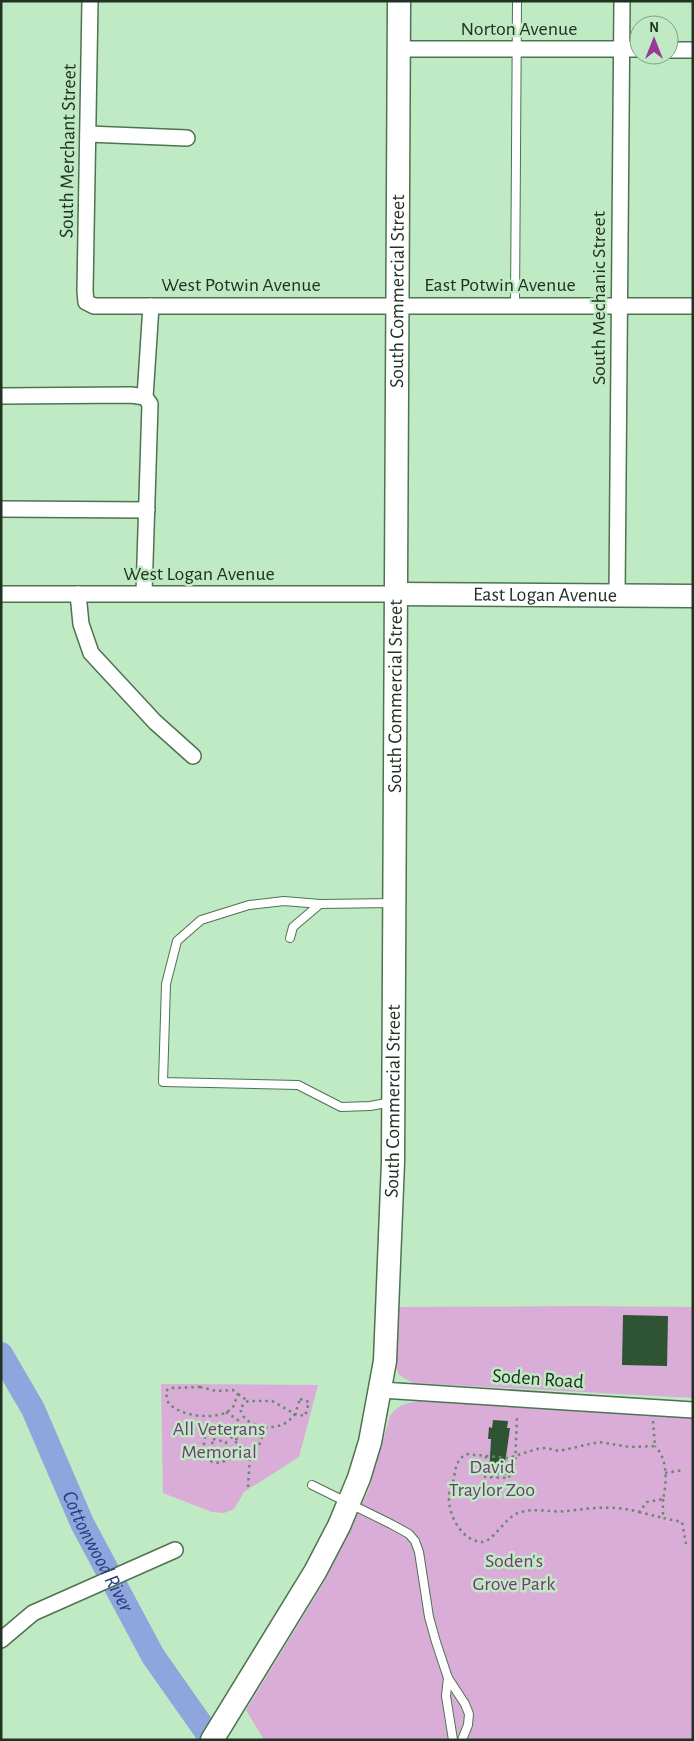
<svg xmlns="http://www.w3.org/2000/svg" width="694" height="1741" viewBox="0 0 694 1741" font-family="'Alegreya Sans',sans-serif">
<style>
.green{fill:#d9add8}
.lines{fill:none;stroke-linecap:round;stroke-linejoin:round}
.river{stroke:#8ea5dd;stroke-width:24}
.building{fill:#2f5434}
.lane-casing{stroke:#4d7351;stroke-width:10}
.street-casing{stroke:#4d7351;stroke-width:18}
.secondary-casing{stroke:#4d7351;stroke-width:25}
.path{stroke:#6b886e;stroke-width:2.5;stroke-dasharray:2.5 4;stroke-linecap:butt}
.lane{stroke:#fff;stroke-width:8}
.street{stroke:#fff;stroke-width:15}
.secondary{stroke:#fff;stroke-width:22}
.labels{text-anchor:middle;dominant-baseline:central;stroke-width:5;stroke-linejoin:round;paint-order:stroke}
.street-label{font-size:20px;fill:#213223;stroke:#c0eac3}
.park-label{font-size:20px;fill:#743975;stroke:#c0eac3}
.water-label{font-size:21px;font-style:italic;fill:#273d80;stroke:#c0eac3}
</style>
<rect width="100%" height="100%" fill="#c0eac3"/>
<g class="green">
<path d="M583,1306L693,1307V1398L413,1383L399,1375L394,1362L397,1307Z"/>
<path d="M161,1384L318,1385L299,1457L244,1492L234,1509L224,1513L212,1512L163,1493Z"/>
<path d="M420,1401L693,1416V1740H264L246,1710L323,1584L351,1529L369,1489L390,1416C398,1404 407,1403 420,1401Z"/>
</g>
<g class="lines">
<path class="river" id="s1" d="M1,1354L33,1409L82,1523L153,1656L212,1740"/>
</g>
<g class="building">
<path d="M623,1315L668,1316L667,1366L622,1365Z"/>
<path d="M493,1420L508,1421L507,1428H510L505,1464H508L507,1475L489,1474L491,1439H488L489,1427L492,1428Z"/>
</g>
<g class="lines">
<g class="lane-casing">
<g id="lane">
<path d="M515,305L517,1"/>
<path d="M320,904L284,901L249,905L201,920L177,941L166,984L163,1082L298,1085L341,1107L370,1106L392,1102"/>
<path d="M290,938L293,927L320,904L393,903"/>
<path d="M312,1485L391,1524L409,1534L415,1541L419,1552L429,1617L436,1642L448,1678L465,1704L469,1714L468,1725L462,1740"/>
<path d="M448,1678L446,1696L453,1740"/>
</g>
</g>
<g class="street-casing">
<g id="street">
<path d="M90,1L85,291L86,302L94,306H693"/>
<path d="M399,49H639"/>
<path d="M669,50H693"/>
<path d="M88,134L187,138"/>
<path d="M1,396L131,395L145,397"/>
<path d="M1,509L147,510"/>
<path d="M144,593L150,404L145,397L151,306"/>
<path d="M1,594H396"/>
<path d="M78,594L81,624L91,653L155,722L193,756"/>
<path d="M617,596L622,1"/>
<path d="M381,1390L693,1410"/>
<path d="M1,1640L33,1613L175,1550"/>
</g>
</g>
<g class="secondary-casing">
<g id="secondary">
<path id="s2" d="M396,594L693,596"/>
<path id="s3" d="M212,1740L315,1572L339,1526L359,1478L370,1442L385,1361L393,1162L399,1"/>
</g>
</g>
<g class="path">
<path d="M200,1387L216,1391L233,1390L238,1394C235,1398 236,1404 232,1408C220,1422 175,1417 167,1400L166,1391L170,1388Z"/>
<path d="M238,1394L248,1401"/>
<path d="M300,1399L309,1402L305,1416L295,1414Z"/>
<path d="M226,1412L238,1420L239,1428L236,1441"/>
<path d="M653,1421L655,1446L630,1447L599,1442L559,1451L546,1448L537,1449L508,1458L466,1454C452,1463 457,1474 451,1487C443,1506 459,1542 483,1542C493,1541 506,1517 518,1513C533,1507 551,1513 567,1511C592,1508 614,1505 639,1512L647,1502L663,1499C667,1482 668,1459 655,1446"/>
<path d="M213,1430L227,1433L236,1442L234,1457L220,1463L212,1462C204,1453 202,1445 206,1433Z"/>
<path d="M213,1439L226,1442L225,1453L211,1451Z"/>
<path d="M226,1448L250,1456"/>
<path d="M486,1456L485,1477L509,1478L510,1471L515,1464L517,1417"/>
<path d="M665,1473L683,1470"/>
<path d="M248,1487L250,1456L261,1442L264,1427C277,1428 287,1425 295,1414L272,1401H248L240,1408C243,1421 252,1424 264,1427"/>
<path d="M663,1499V1518L682,1522L686,1544"/>
<path d="M639,1512L663,1518"/>
</g>
<use href="#lane" class="lane"/>
<use href="#street" class="street"/>
<use href="#secondary" class="secondary"/>
</g>
<g class="labels">
<g class="street-label">
<text x="519" y="29">Norton Avenue</text>
<text transform="translate(68 151) rotate(-89)">South Merchant Street</text>
<text x="241" y="285">West Potwin Avenue</text>
<text x="500" y="285">East Potwin Avenue</text>
<text stroke="none"><textPath href="#s3" startOffset="1491">South Commercial Street</textPath></text>
<text transform="translate(599 298) rotate(-90)">South Mechanic Street</text>
<text x="199" y="574">West Logan Avenue</text>
<text stroke="none"><textPath href="#s2" startOffset="149">East Logan Avenue</textPath></text>
<text stroke="none"><textPath href="#s3" startOffset="1086">South Commercial Street</textPath></text>
<text stroke="none"><textPath href="#s3" startOffset="681">South Commercial Street</textPath></text>
<text transform="translate(538 1379) rotate(4)">Soden Road</text>
</g>
<g class="park-label">
<text x="219" y="1429">All Veterans<tspan x="219" dy="23">Memorial</tspan></text>
<text x="492" y="1467">David<tspan x="492" dy="23">Traylor Zoo</tspan></text>
<text x="514" y="1561">Soden's<tspan x="514" dy="23">Grove Park</tspan></text>
</g>
<g class="water-label">
<text stroke="none"><textPath href="#s1" startOffset="220">Cottonwood River</textPath></text>
</g>
</g>
<rect width="694" height="1741" fill="none" stroke="#213223" stroke-width="5"/>
<g transform="translate(654 40)"><circle r="24" fill="#c0eac3" stroke="#80a083"/>
<path d="M0-4L9 19L0 12L-9 19Z" fill="#9a369c"/>
<text y="-8" font-size="14" font-weight="bold" text-anchor="middle" fill="#213223">N</text>
</g>
</svg>
